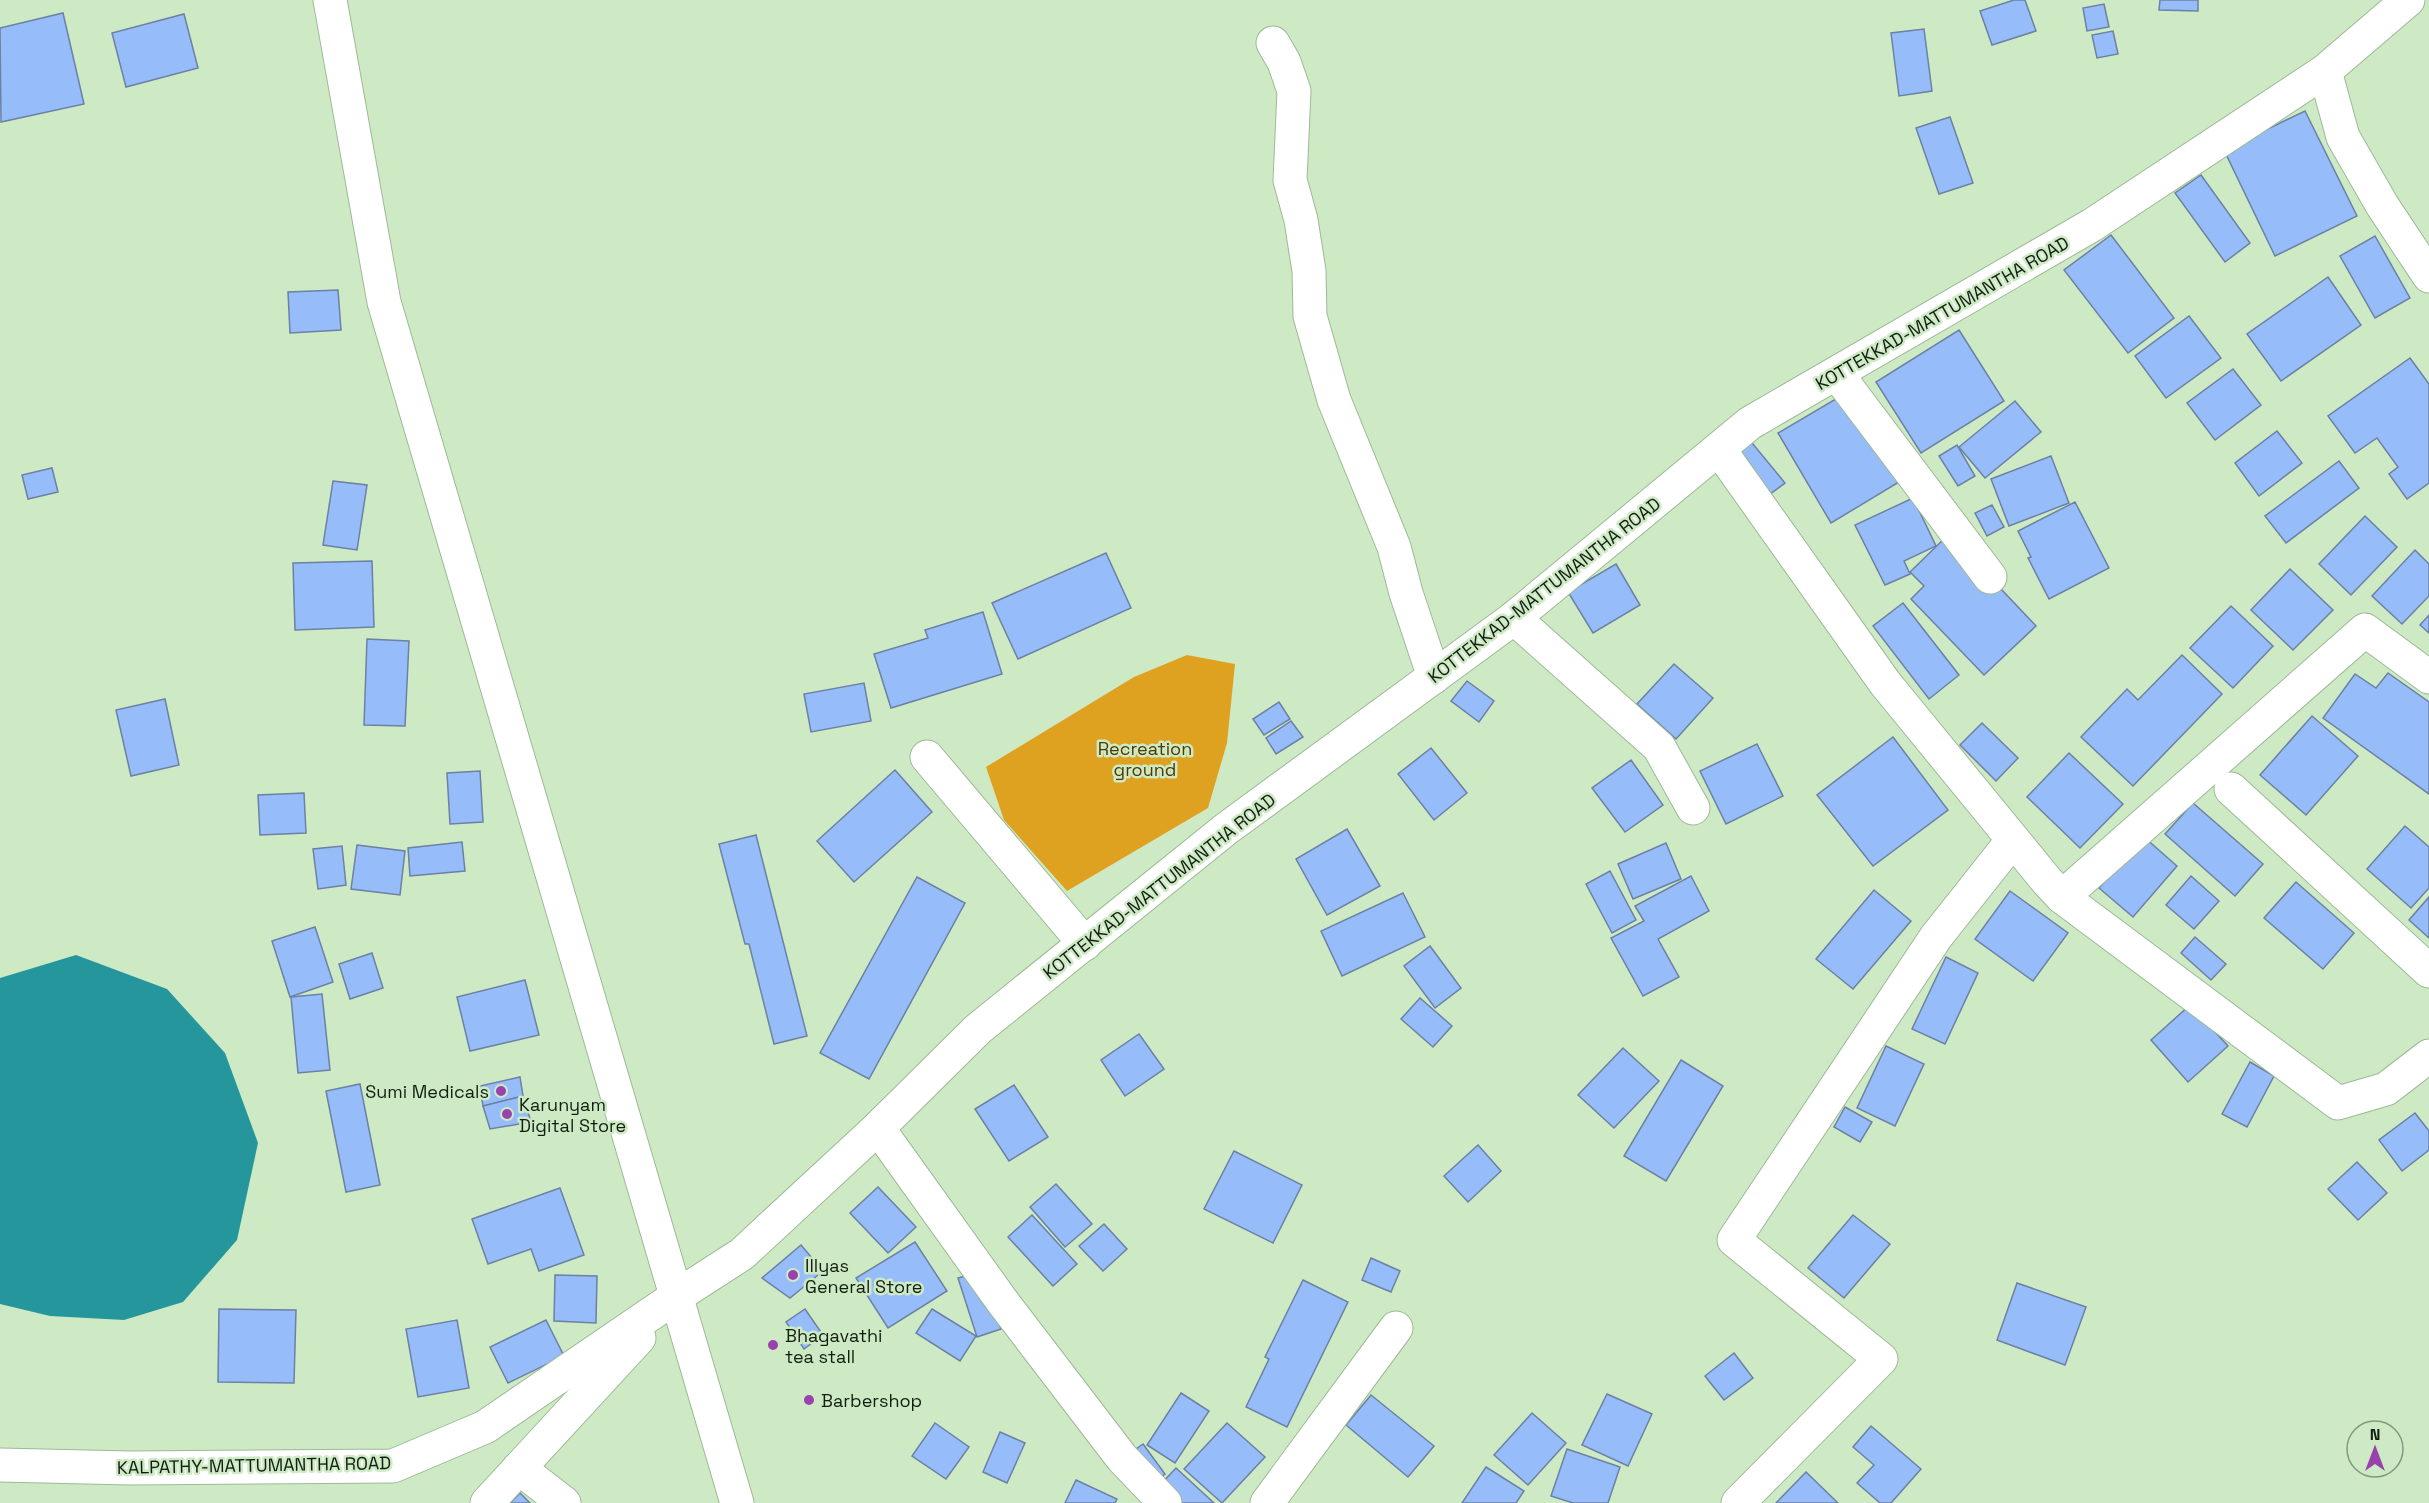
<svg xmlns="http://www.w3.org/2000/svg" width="2429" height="1503" viewBox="0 0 2429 1503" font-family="'Space Grotesk',sans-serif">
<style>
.green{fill:#dfa220}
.water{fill:#25979c}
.building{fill:#96bcf9;stroke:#6c81a3;stroke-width:1.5}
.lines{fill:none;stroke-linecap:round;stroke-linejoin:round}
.street-casing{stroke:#9db996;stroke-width:35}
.secondary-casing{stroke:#9db996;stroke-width:35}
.street{stroke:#fff;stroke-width:33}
.secondary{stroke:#fff;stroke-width:33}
.poi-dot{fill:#9942ae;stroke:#cdeac5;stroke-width:2}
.labels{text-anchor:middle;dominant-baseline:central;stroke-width:5;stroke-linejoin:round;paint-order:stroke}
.street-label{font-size:18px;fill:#131e11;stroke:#cdeac5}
.park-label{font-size:18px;fill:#523700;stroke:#cdeac5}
.poi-label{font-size:18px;fill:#131e11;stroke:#cdeac5;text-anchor:start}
</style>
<rect width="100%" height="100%" fill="#cdeac5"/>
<path class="green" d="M1187,655L1235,664L1227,743L1208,808L1067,891L1004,820L986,767L1134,677Z"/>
<path class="water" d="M76,955L167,989L225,1053L258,1143L237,1240L183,1302L124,1320L50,1316L0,1304V978Z"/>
<g class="building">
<path d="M2014,0H2025L2036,31L1992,45L1980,11Z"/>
<path d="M2160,0H2198V11L2159,10Z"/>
<path d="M2104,4L2109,27L2087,31L2083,8Z"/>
<path d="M63,13L84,104L1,122L0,28Z"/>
<path d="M184,14L198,68L126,87L112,33Z"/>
<path d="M1924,29L1932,91L1899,96L1891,33Z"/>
<path d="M2113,31L2118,54L2097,58L2092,35Z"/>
<path d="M2305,111L2357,216L2275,256L2224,150Z"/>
<path d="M1950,117L1973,183L1939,194L1916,128Z"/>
<path d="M2201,175L2250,243L2225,262L2175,193Z"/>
<path d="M2111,235L2174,318L2128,353L2064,270Z"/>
<path d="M2375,236L2410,298L2375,318L2340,256Z"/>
<path d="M2328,277L2361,325L2281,381L2247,334Z"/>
<path d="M338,290L341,330L290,333L288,292Z"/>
<path d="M2189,316L2221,358L2166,398L2135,356Z"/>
<path d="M1959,330L2004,401L1921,453L1876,382Z"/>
<path d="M2410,358L2429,384V483L2407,499L2389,474L2398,467L2377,438L2355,453L2328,416Z"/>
<path d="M2233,369L2261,405L2215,440L2187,403Z"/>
<path d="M1851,390L1904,479L1831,523L1778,433Z"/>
<path d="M2015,401L2041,432L1985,478L1959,447Z"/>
<path d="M2277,431L2302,463L2259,496L2235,463Z"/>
<path d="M1748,438L1785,483L1765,498L1730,453Z"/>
<path d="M1957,445L1975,476L1958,486L1939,456Z"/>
<path d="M2051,456L2069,503L2009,526L1991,479Z"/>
<path d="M2339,461L2359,488L2286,543L2265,516Z"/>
<path d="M52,468L58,492L28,499L22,475Z"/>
<path d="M333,481L367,485L357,550L323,545Z"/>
<path d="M1913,498L1936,546L1904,561L1910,574L1885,585L1855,525Z"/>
<path d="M2075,502L2109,568L2049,599L2028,558L2031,557L2018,531Z"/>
<path d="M1992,505L2004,527L1987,536L1975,513Z"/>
<path d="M2365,516L2397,547L2351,595L2319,564Z"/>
<path d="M1949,534L2036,626L1984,675L1911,599L1924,586L1910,572Z"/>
<path d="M2415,550L2429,564V596L2402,624L2372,596Z"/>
<path d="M1106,553L1131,608L1018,659L992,603Z"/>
<path d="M372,561L374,627L295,630L293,563Z"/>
<path d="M1616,564L1640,605L1593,633L1568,592Z"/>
<path d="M2290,569L2333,610L2293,650L2251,610Z"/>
<path d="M1903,603L1959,675L1929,699L1873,626Z"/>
<path d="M2231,606L2273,646L2233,688L2190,648Z"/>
<path d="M983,612L1002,674L891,708L874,654L928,638L925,630Z"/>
<path d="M2429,615V633L2420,625Z"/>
<path d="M367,639L409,641L405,726L364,725Z"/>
<path d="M2182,655L2222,694L2133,786L2081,737L2127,689L2138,700Z"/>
<path d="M1674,664L1713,698L1676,739L1637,704Z"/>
<path d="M2388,673L2429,702V794L2323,718L2355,674L2376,688Z"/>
<path d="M1467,681L1494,701L1479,722L1451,701Z"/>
<path d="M864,683L871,721L811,732L804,694Z"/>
<path d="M165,699L179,765L131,776L116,710Z"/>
<path d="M1279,702L1290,719L1264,735L1253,719Z"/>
<path d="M2312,716L2358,756L2306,815L2260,775Z"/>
<path d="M1291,721L1303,737L1276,754L1266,738Z"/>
<path d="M1982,723L2018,758L1996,781L1960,745Z"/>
<path d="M1893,737L1948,810L1873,866L1817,795Z"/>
<path d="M1757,744L1783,796L1726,824L1700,771Z"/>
<path d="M1431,748L1467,793L1434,820L1398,774Z"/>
<path d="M2069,753L2123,804L2080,848L2027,797Z"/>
<path d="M1631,760L1663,805L1625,832L1592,788Z"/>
<path d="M895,770L932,812L854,882L817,841Z"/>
<path d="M480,771L483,822L450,824L447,773Z"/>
<path d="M304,793L306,833L260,835L258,795Z"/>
<path d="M2193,803L2263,864L2235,896L2165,834Z"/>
<path d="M2405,826L2429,847V888L2411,908L2367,869Z"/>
<path d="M1347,829L1380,886L1327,915L1296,859Z"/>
<path d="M756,835L807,1036L774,1044L749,944H745L719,844Z"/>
<path d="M2144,837L2177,866L2133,917L2099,888Z"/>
<path d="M462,842L465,871L410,876L408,848Z"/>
<path d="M1666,843L1681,879L1633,899L1618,864Z"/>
<path d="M357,845L405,851L400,895L351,889Z"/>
<path d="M342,846L346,885L318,889L313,849Z"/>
<path d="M1610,871L1636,920L1612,933L1586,884Z"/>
<path d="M1691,876L1709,911L1658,939L1679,977L1643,996L1611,938L1644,921L1635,906Z"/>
<path d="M2191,876L2219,901L2194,929L2166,905Z"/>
<path d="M917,877L965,903L869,1079L820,1053Z"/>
<path d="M2296,882L2354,933L2323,969L2264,918Z"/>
<path d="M1874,890L1911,921L1853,989L1816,959Z"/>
<path d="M2010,891L2068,933L2033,981L1975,939Z"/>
<path d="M1403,893L1425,937L1342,976L1321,931Z"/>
<path d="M2429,897V938L2409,920Z"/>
<path d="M315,927L333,982L290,997L272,941Z"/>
<path d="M2195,937L2226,964L2211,980L2181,953Z"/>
<path d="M1430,946L1461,988L1435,1008L1404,966Z"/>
<path d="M372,953L383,988L350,999L339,964Z"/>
<path d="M1946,957L1978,973L1945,1044L1912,1029Z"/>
<path d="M525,980L539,1035L470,1051L457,997Z"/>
<path d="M322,994L330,1070L298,1073L291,997Z"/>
<path d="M1420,998L1452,1026L1433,1047L1401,1019Z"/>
<path d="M2190,1005L2228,1046L2188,1082L2151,1040Z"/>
<path d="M1139,1034L1164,1069L1125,1096L1101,1060Z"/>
<path d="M1886,1046L1924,1064L1895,1126L1857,1108Z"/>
<path d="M1623,1048L1659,1081L1614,1128L1578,1095Z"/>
<path d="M1681,1060L1723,1086L1666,1181L1624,1156Z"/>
<path d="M2250,1062L2274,1076L2247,1127L2222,1114Z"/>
<path d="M520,1077L523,1096L483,1106L480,1086Z"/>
<path d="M360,1084L380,1185L346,1192L326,1091Z"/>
<path d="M1014,1085L1048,1137L1009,1161L975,1109Z"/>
<path d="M523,1096L531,1122L490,1129L483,1106Z"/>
<path d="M1845,1107L1872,1122L1860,1142L1834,1127Z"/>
<path d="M2415,1113L2429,1131V1150L2402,1171L2379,1140Z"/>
<path d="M1478,1145L1501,1171L1468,1202L1444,1176Z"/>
<path d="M1234,1151L1302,1185L1273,1243L1204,1209Z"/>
<path d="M2357,1162L2387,1193L2358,1220L2328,1189Z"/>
<path d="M1056,1184L1092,1224L1065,1247L1030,1207Z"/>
<path d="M878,1187L916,1227L888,1253L850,1213Z"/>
<path d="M560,1188L584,1255L539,1271L531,1249L488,1264L472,1219Z"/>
<path d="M1032,1215L1077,1264L1053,1286L1008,1237Z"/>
<path d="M1853,1215L1890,1244L1844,1298L1808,1268Z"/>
<path d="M1104,1224L1127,1249L1103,1271L1079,1246Z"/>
<path d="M915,1242L947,1291L888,1328L856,1278Z"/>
<path d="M801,1245L823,1271L790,1298L762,1278Z"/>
<path d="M1371,1258L1400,1271L1391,1292L1362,1280Z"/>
<path d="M983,1271L1001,1329L977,1337L958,1278Z"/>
<path d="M555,1275L597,1276L596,1323L554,1321Z"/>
<path d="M1303,1280L1348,1302L1287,1427L1246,1407L1269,1359L1265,1357Z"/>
<path d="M2017,1283L2086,1307L2065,1365L1997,1340Z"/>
<path d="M219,1309L296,1310L294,1383L218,1382Z"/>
<path d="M805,1309L823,1335L804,1349L786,1322Z"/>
<path d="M932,1309L976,1336L960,1361L916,1333Z"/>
<path d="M457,1320L469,1388L418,1397L406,1329Z"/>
<path d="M546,1320L564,1356L508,1383L490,1347Z"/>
<path d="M1734,1353L1753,1378L1724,1400L1705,1376Z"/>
<path d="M1181,1393L1209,1411L1175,1463L1147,1445Z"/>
<path d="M1607,1394L1652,1414L1628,1466L1582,1445Z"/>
<path d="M1371,1395L1434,1446L1408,1477L1346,1425Z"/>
<path d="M1532,1413L1566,1443L1528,1485L1494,1455Z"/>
<path d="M935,1423L969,1447L946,1479L912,1456Z"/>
<path d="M1227,1423L1265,1457L1222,1503L1184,1469Z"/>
<path d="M1871,1426L1921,1469L1891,1503H1880L1857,1483L1874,1465L1853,1447Z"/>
<path d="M1000,1432L1025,1443L1007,1483L983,1472Z"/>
<path d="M1143,1444L1165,1474L1150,1485L1129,1454Z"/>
<path d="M1567,1449L1620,1467L1608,1503H1573L1551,1496Z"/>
<path d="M1486,1467L1524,1491L1516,1503H1462Z"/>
<path d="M1176,1468L1214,1503H1176L1158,1487Z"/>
<path d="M1806,1472L1838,1503H1776Z"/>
<path d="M1076,1480L1117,1499L1115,1503H1065Z"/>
<path d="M520,1493L530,1503H510Z"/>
</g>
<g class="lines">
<g class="street-casing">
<g id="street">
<path d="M1273,43L1284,62L1294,91L1290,180L1301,220L1309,271L1310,316L1334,400L1394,547L1406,593L1434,677"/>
<path d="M2325,71L2343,137L2382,205L2429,276"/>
<path d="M1837,374L1990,577"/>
<path d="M1719,449L1885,683L2047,881L2062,897L2338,1103L2386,1089L2429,1056"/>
<path d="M1514,618L1659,747L1693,808"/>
<path d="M927,757L1085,944"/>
<path d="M2231,789L2429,971"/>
<path d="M2062,897L2365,630L2429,677"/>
<path d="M878,1128L1002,1301L1122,1458L1165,1503"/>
<path d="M677,1296L742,1254L878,1128L978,1029L1226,829L1514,618L1750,423L2092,225L2325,71L2408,0"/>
<path d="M519,1468L564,1503"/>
<path d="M1267,1503L1396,1328"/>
<path d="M1738,1503L1881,1359L1734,1240L1936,937L2012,841"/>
</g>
</g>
<g class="secondary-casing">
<g id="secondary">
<path d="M330,0L384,302L737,1503"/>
<path d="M0,1465L130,1468L393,1466L485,1427L677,1296"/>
<path d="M487,1503L639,1338"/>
</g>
</g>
<use href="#street" class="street"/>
<use href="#secondary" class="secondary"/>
</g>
<g class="poi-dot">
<circle cx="501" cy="1091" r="6"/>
<circle cx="507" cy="1114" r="6"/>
<circle cx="793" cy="1275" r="6"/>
<circle cx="773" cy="1345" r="6"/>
<circle cx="809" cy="1400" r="6"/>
</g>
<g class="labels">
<g class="street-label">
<text transform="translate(1942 313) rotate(-30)">KOTTEKKAD-MATTUMANTHA ROAD</text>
<text transform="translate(1544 590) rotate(-38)">KOTTEKKAD-MATTUMANTHA ROAD</text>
<text transform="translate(1159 886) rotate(-38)">KOTTEKKAD-MATTUMANTHA ROAD</text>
<text transform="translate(254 1465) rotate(-1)">KALPATHY-MATTUMANTHA ROAD</text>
</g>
<g class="park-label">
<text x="1145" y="748">Recreation<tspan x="1145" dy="21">ground</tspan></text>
</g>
<g class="poi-label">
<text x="489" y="1091" text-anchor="end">Sumi Medicals</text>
<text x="519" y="1104">Karunyam<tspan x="519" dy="21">Digital Store</tspan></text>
<text x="805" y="1265">Illyas<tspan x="805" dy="21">General Store</tspan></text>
<text x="785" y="1335">Bhagavathi<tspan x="785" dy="21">tea stall</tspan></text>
<text x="821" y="1400">Barbershop</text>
</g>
</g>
<g transform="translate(2375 1449)"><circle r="28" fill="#cdeac5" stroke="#83987d" stroke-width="1.5"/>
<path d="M0-4.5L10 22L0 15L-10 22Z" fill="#9942ae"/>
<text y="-9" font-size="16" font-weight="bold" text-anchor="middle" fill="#131e11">N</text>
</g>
</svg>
